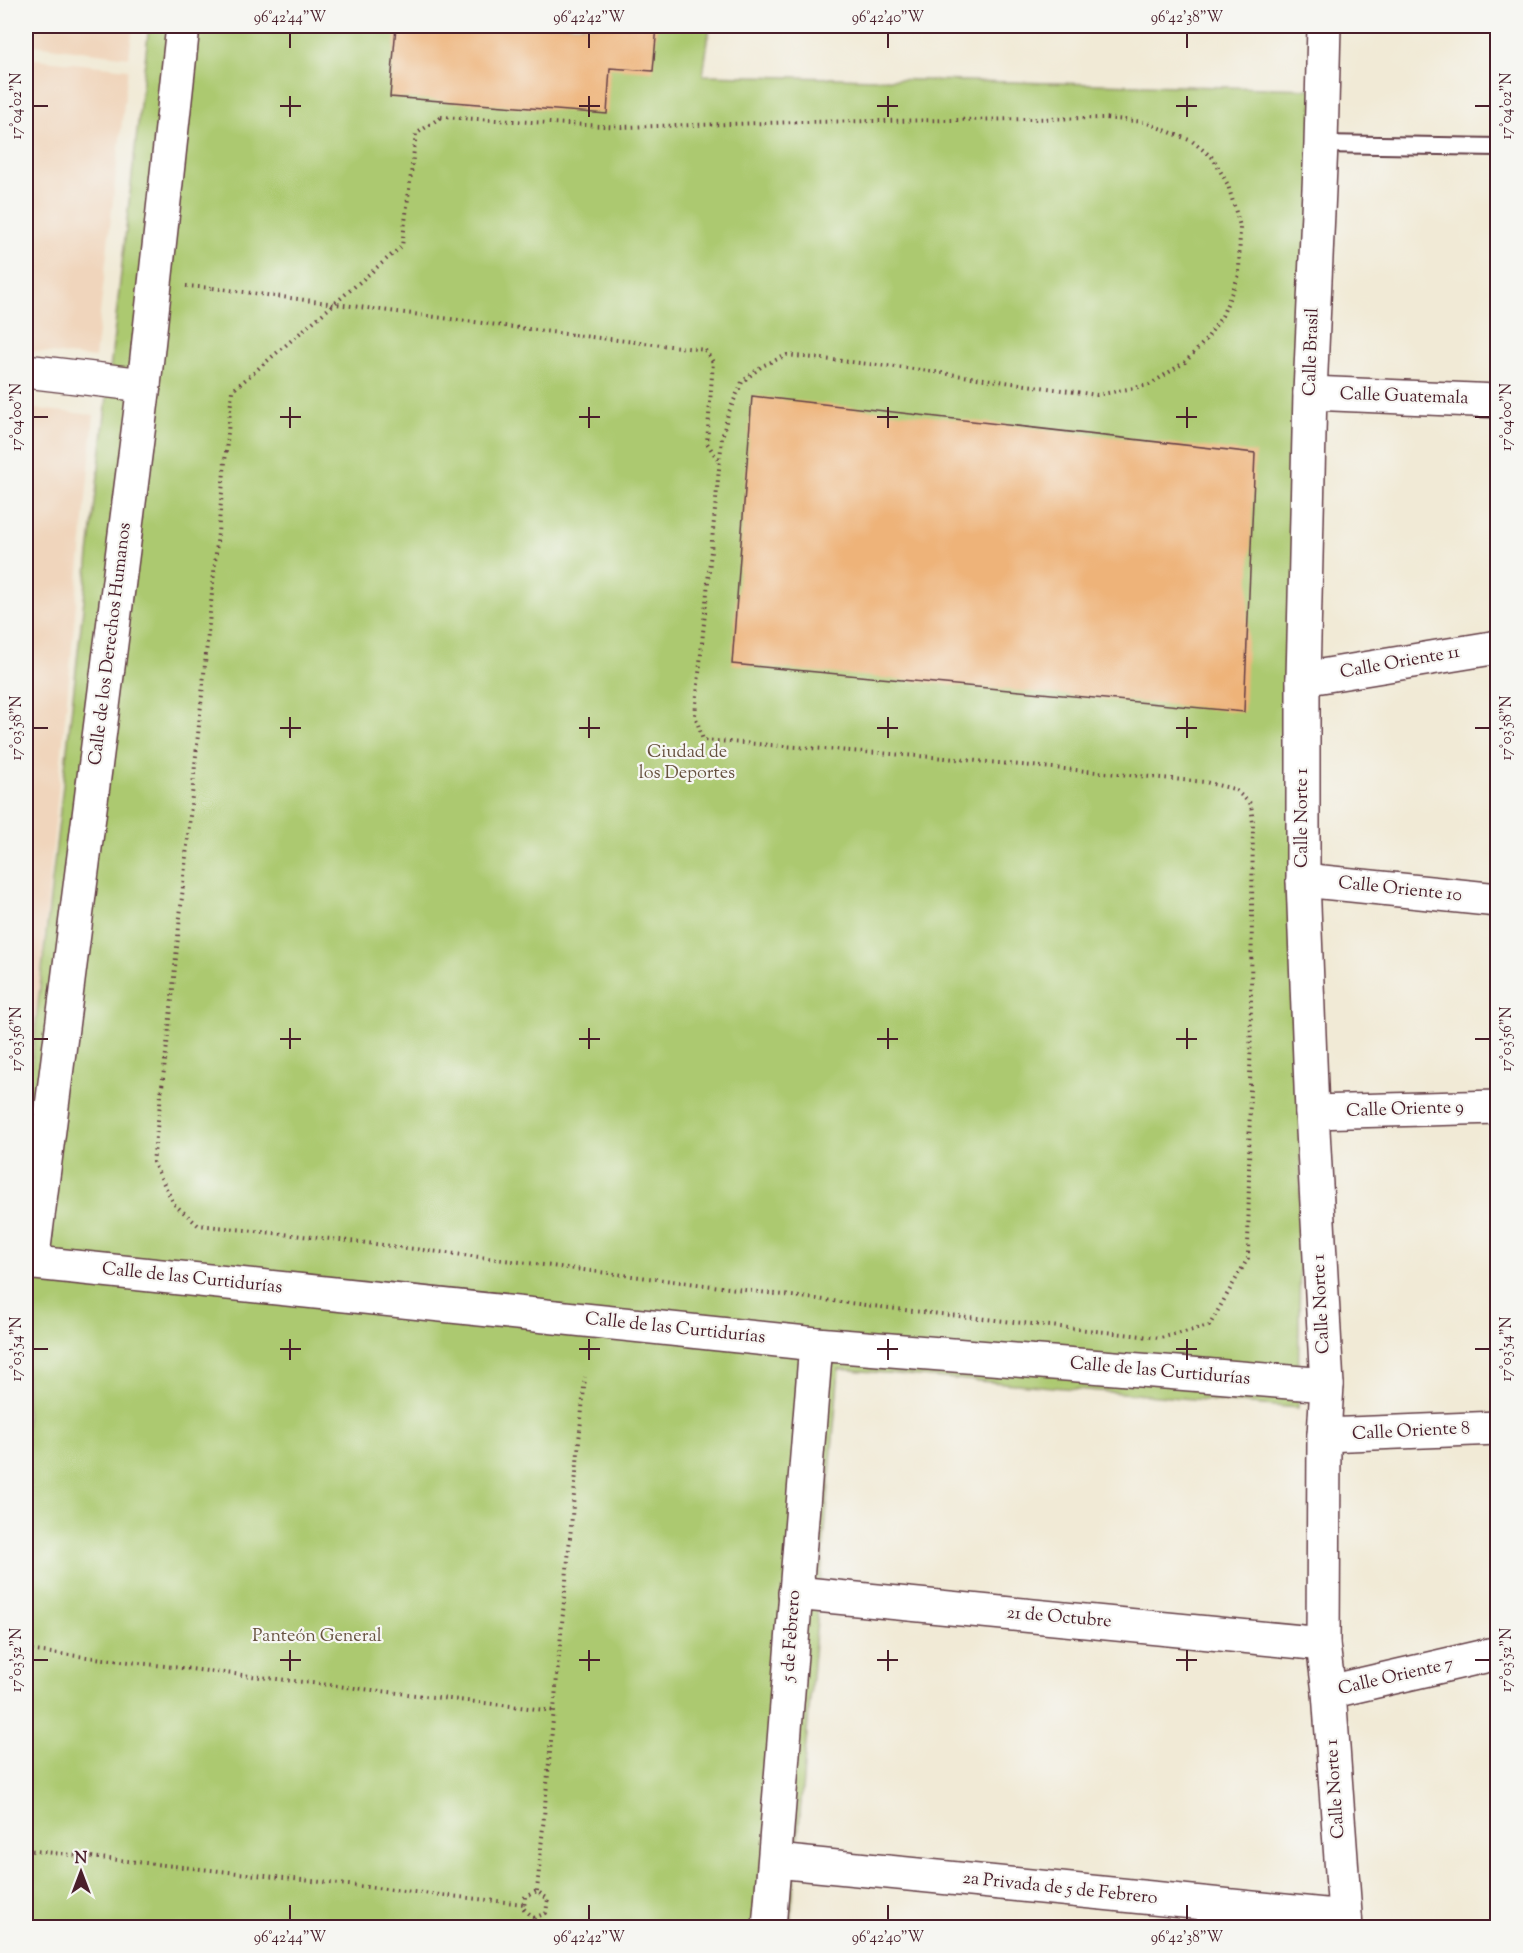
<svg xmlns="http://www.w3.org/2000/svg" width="1523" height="1953" viewBox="0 0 1523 1953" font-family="'Sorts Mill Goudy',serif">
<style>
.built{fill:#f0d5bc}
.green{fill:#acc970;stroke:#7b744e;stroke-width:1.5}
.building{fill:#eeb379}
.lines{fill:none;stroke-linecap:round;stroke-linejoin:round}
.lane-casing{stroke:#633d45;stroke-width:20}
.street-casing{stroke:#633d45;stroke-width:36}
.path{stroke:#633d45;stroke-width:4;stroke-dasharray:1.5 4.5;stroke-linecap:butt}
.lane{stroke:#fff;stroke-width:16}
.street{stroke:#fff;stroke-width:33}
.path-bridge{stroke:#633d45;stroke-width:4;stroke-dasharray:1.5 4.5;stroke-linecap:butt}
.ticks{fill:none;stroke:#4a1f2b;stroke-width:2}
.labels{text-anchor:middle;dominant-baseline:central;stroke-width:4.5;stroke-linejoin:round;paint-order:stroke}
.street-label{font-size:18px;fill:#4a1f2b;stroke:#f6f6f2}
.park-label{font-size:18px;fill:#675240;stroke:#f6f6f2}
.neatline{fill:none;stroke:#4a1f2b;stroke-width:2}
.ticks-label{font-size:15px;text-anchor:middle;fill:#4a1f2b}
</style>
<rect width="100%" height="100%" fill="#f6f6f2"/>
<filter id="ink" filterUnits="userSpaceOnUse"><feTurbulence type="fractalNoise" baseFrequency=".0167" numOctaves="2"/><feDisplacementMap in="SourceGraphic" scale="12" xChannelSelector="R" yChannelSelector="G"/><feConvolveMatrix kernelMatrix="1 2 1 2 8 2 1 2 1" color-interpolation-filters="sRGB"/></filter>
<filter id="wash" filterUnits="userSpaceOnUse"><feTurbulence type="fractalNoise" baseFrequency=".008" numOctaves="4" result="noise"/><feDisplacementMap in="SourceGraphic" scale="24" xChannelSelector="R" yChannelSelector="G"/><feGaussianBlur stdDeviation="1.35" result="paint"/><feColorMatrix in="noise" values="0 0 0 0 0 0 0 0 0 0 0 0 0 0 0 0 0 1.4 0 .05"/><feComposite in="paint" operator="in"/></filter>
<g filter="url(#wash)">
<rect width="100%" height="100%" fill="#f1ead6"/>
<g class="built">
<path d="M26,26H133L129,57L26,44Z"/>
<path d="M26,58L128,69L95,358L26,350Z"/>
<path d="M26,408L94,415L26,1127Z"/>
</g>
<path class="green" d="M149,26H710L703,75L1314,89L1298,1408L839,1369L790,1927L26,1928V1111Z"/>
<g id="blocks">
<g class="building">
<path d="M396,26H657L653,71L610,68L607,114L390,97Z"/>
<path d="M752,396L1255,453L1244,712L732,664Z"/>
</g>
</g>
</g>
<g filter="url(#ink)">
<use href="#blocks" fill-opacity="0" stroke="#633d45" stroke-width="1.5"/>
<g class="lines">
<g class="lane-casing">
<path id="lane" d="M1321,144L1498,147"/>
</g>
<g class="street-casing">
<g id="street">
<path d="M1324,26L1321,144L1310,393L1303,679V880L1312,1112L1327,1385L1324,1435L1323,1644L1329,1692L1346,1928"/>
<path d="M26,371L144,385"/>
<path d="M1310,393L1498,401"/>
<path d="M1303,679L1498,647"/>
<path d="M1303,880L1498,900"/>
<path d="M1312,1112L1498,1107"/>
<path d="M26,1262L816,1344L1327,1385"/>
<path d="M32,1263L144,385L183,26"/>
<path d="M1324,1435L1498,1428"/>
<path d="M795,1593L1323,1644"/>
<path d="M1329,1692L1498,1653"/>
<path d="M776,1861L1345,1917"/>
<path d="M769,1928L816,1344"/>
</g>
</g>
<g class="path">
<path d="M441,117L622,127L801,122L1105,118L1145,122L1192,141L1213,158L1228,185L1240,226L1239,275L1222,316L1205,341L1185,362L1149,385L1097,395L914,369L787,355L762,366L742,382L728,414L722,438L695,715L703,740L945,758L1205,782L1234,789L1251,804L1253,823L1248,1258L1209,1326L1160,1338L913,1311L359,1242L198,1225L174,1204L153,1162L169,1028L232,391L402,246L416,134Z"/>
<path d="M186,286L213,288"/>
<path d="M574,335L705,350L713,362L707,443L720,463"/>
<path d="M26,1650L554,1711"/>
<path d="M26,1850L524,1904"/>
<path d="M537,1891L585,1377"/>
<path d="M534,1918L546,1913L548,1899L537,1891"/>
<path d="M534,1918L524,1909L525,1897L537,1891"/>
<path d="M533,1928L534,1918"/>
</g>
<use href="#lane" class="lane"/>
<use href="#street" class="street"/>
<path class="path-bridge" d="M213,288L574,335"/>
</g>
</g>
<path class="ticks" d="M290,33V48M589,33V48M888,33V48M1187,33V48M290,96V117M589,96V117M888,96V117M1187,96V117M33,106H48M280,106H301M579,106H600M877,106H898M1176,106H1197M1475,106H1490M290,407V428M589,407V428M888,407V428M1187,407V428M33,417H48M280,417H301M579,417H600M877,417H898M1176,417H1197M1475,417H1490M290,717V738M589,717V738M888,717V738M1187,717V738M33,728H48M280,728H301M579,728H600M877,728H898M1176,728H1197M1475,728H1490M290,1028V1049M589,1028V1049M888,1028V1049M1187,1028V1049M33,1039H48M280,1039H301M579,1039H600M877,1039H898M1176,1039H1197M1475,1039H1490M290,1339V1360M589,1339V1360M888,1339V1360M1187,1339V1360M33,1349H48M280,1349H301M579,1349H600M877,1349H898M1176,1349H1197M1475,1349H1490M290,1650V1671M589,1650V1671M888,1650V1671M1187,1650V1671M33,1660H48M280,1660H301M579,1660H600M877,1660H898M1176,1660H1197M1475,1660H1490M290,1905V1920M589,1905V1920M888,1905V1920M1187,1905V1920"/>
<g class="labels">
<g class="street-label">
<text transform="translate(1312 352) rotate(-88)">Calle Brasil</text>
<text transform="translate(1404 397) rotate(2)">Calle Guatemala</text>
<text transform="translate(111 644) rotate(-83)">Calle de los Derechos Humanos</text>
<text transform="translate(1400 663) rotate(-10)">Calle Oriente 11</text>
<text transform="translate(1303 818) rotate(-90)">Calle Norte 1</text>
<text transform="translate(1400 890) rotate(6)">Calle Oriente 10</text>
<text transform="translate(1405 1110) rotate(-2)">Calle Oriente 9</text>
<text transform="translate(192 1279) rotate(6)">Calle de las Curtidurías</text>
<text transform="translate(1322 1304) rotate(-93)">Calle Norte 1</text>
<text transform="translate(675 1329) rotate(6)">Calle de las Curtidurías</text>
<text transform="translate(1160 1372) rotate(5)">Calle de las Curtidurías</text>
<text transform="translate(1411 1432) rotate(-3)">Calle Oriente 8</text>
<text transform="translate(1059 1618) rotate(5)">21 de Octubre</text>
<text transform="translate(792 1636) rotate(-86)">5 de Febrero</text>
<text transform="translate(1396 1677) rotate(-13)">Calle Oriente 7</text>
<text transform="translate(1336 1789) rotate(-94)">Calle Norte 1</text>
<text transform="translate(1060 1889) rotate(6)">2a Privada de 5 de Febrero</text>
</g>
<g class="park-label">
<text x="687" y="753">Ciudad de<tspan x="687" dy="21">los Deportes</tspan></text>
<text x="317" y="1637">Panteón General</text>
</g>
</g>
<rect width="1523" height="1953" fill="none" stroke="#f6f6f2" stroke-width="66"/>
<g transform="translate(81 1872)" stroke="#f6f6f2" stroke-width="4.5" paint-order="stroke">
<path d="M0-4.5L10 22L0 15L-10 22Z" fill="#4a1f2b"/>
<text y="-9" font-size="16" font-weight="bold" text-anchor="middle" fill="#4a1f2b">N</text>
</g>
<rect x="33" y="33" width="1457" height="1887" class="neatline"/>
<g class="ticks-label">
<text x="290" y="22">96°42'44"W</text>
<text x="589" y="22">96°42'42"W</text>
<text x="888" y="22">96°42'40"W</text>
<text x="1187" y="22">96°42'38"W</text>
<text transform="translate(16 106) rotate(-90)" y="5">17°04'02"N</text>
<text transform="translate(1506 106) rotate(-90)" y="5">17°04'02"N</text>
<text transform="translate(16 417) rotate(-90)" y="5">17°04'00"N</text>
<text transform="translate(1506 417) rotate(-90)" y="5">17°04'00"N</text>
<text transform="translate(16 728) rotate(-90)" y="5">17°03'58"N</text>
<text transform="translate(1506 728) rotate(-90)" y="5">17°03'58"N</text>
<text transform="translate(16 1039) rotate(-90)" y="5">17°03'56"N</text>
<text transform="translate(1506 1039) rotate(-90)" y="5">17°03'56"N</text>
<text transform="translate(16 1349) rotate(-90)" y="5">17°03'54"N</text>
<text transform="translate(1506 1349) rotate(-90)" y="5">17°03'54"N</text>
<text transform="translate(16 1660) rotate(-90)" y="5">17°03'52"N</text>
<text transform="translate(1506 1660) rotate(-90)" y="5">17°03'52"N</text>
<text x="290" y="1942">96°42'44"W</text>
<text x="589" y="1942">96°42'42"W</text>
<text x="888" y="1942">96°42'40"W</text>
<text x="1187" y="1942">96°42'38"W</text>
</g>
</svg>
